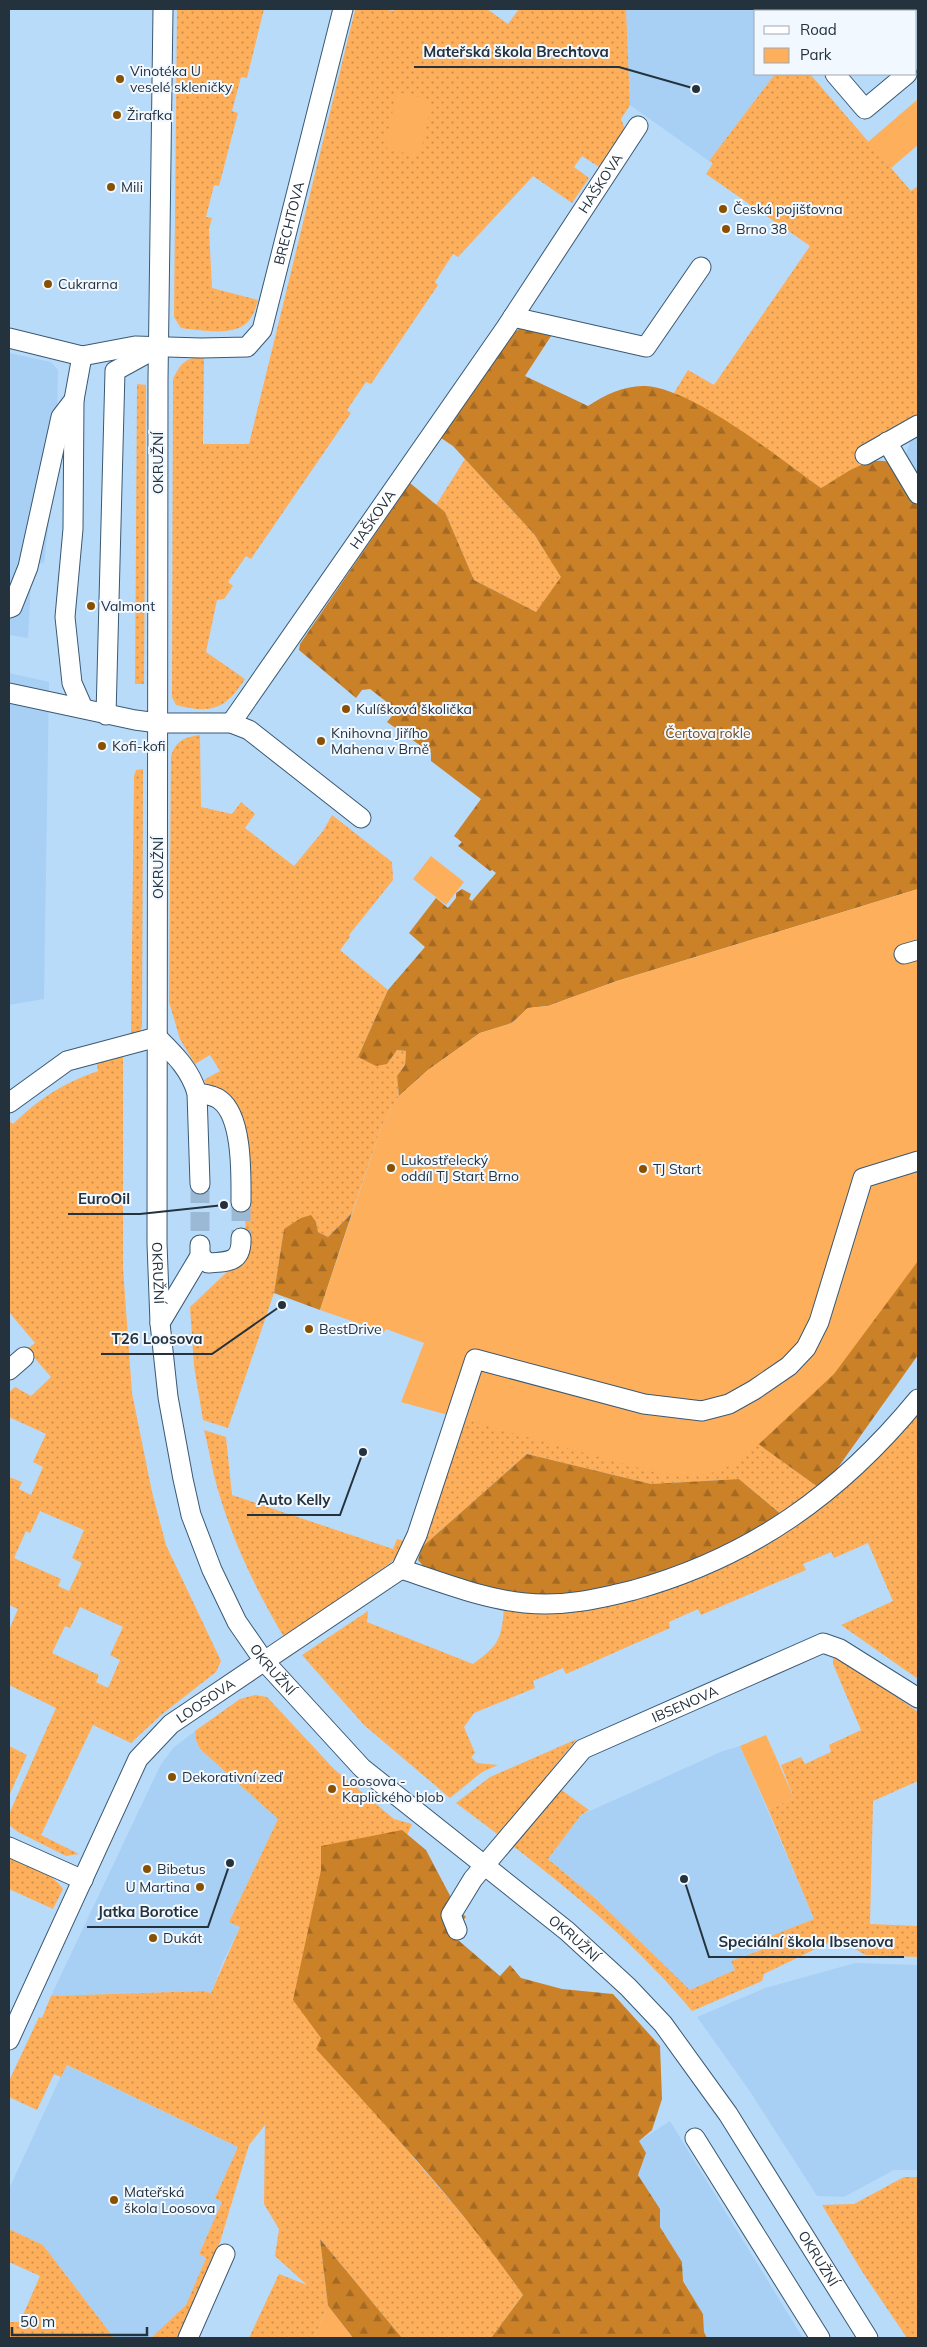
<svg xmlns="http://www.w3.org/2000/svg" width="927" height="2347" viewBox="0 0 927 2347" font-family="Mulish,sans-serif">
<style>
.built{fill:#a8d0f4}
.grass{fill:url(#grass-dots);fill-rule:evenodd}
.forest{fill:url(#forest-firs)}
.park{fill:#fdaf5b}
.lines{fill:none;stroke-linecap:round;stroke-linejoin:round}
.minor-tunnel{stroke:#9bb9d4;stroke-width:19;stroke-dasharray:19 9;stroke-linecap:butt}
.minor-casing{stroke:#3a5973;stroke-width:21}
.minor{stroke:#fff;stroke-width:19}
.poi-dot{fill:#885102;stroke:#f2f8ff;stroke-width:2}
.labels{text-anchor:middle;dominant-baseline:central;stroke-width:4;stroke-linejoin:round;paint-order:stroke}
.poi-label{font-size:14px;fill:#24323e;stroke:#f2f8ff;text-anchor:start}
.street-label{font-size:14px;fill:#24323e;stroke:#f2f8ff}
.park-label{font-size:14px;fill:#744c21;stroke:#f2f8ff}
.leader{fill:none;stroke:#24323e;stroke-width:2}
.callout-dot{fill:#24323e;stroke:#f2f8ff;stroke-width:2}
.callout-label{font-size:15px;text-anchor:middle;font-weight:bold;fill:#24323e;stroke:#f2f8ff;stroke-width:4;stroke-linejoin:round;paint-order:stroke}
</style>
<defs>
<pattern id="grass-dots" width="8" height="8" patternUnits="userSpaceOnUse" patternTransform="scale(1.25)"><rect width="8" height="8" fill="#fdaf5b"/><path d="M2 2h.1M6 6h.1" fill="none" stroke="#cd8f4d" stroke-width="1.8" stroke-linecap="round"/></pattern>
<pattern id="forest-firs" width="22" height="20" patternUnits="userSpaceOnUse" patternTransform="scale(1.25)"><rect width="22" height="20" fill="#ca8128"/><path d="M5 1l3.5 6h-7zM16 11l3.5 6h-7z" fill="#a46a24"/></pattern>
</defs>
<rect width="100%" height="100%" fill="#b9dbfa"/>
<g class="built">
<path d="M626,9H761L762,11H756V74H775L709,161L630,105Z"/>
<path d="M9,353L51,362L58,370L56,468L44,563L32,564L28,638L9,635Z"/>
<path d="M918,433V483L908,464L906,454L910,442Z"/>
<path d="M9,673L49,682L44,999L9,1005Z"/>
<path d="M195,1731L196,1740L200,1749L278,1819L229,1922L240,1927L222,1964L211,1993L204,1991L51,1996L160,1766L173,1748Z"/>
<path d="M740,1746L814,1919L772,1936L774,1944L732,1961L735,1970L690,1990L596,1899L548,1859L581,1815L723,1751Z"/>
<path d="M855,1963L918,1965V2170H894L844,2197L817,2196L749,2090L697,2017L765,1988Z"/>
<path d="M66,2065L238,2147L215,2198L222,2202L199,2254L206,2258L186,2305L151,2338H114L43,2245L9,2229V2189Z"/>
<path d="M670,2121L728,2216L803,2338H707L704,2332L703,2314L683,2280L682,2262L660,2227V2209L638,2175L646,2153L639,2141Z"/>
</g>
<g class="grass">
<path d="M177,9H264L247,78L241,77L232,111L238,113L219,186L214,185L206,217L212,218L209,229L212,288L258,300C256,307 254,314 250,319C238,338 200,330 181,328L174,317Z"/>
<path d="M358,9H385L393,11L395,9H487L508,24L519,9H626L630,105L621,119L625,129L604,170L582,156L574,167L589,178L572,203L533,176L458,257L453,254L435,282L438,285L371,384L366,382L347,410L351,413L251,559L246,556L228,582L233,586L224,599L217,600L206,652L245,679C225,710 211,714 176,705L172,697L173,379C182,361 185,359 204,356L203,444H249L355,10Z"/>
<path d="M775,74H810L911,191L918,186V417L869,462L821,488L719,417L674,393L688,370L714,385L810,246L706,174L713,163L709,161Z"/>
<path d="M137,384L146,385L144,684H135Z"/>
<path d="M465,459L534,534L562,577L536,612L474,580L445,512L436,505Z"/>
<path d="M200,735L201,807L232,814L241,802L255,814L245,828L294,866L323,831L332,815L392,862L393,880L349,935L350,937L340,950L388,990L358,1057L387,1064L397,1050L406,1051L405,1065L397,1076L399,1096L382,1125L352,1213L328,1237L318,1232L316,1222L284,1229L274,1293L228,1428L203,1420L194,1366L190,1307L246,1254L244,1142L204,1080L220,1071L210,1055L195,1064L180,1039L169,1002L171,757C175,741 185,737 200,735Z"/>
<path d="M143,769L142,1027L138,1035L131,1039L134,776L136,770Z"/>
<path d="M123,1056V1268L132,1393L152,1492L166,1545L221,1661L216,1672L161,1715L131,1743L93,1725L41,1835L79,1854L66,1856L18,1832L9,1825V1814L56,1708L9,1685V1630L18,1609L9,1605V1477L22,1482L19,1489L31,1495L43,1467L33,1462L46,1434L9,1417V1392L15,1387L31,1396L51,1377L27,1349L35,1343L9,1312V1121L13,1124C38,1099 65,1082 98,1071L96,1058ZM40,1511L84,1530L72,1558L82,1563L69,1591L58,1586L61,1579L14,1558L26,1531L30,1533ZM80,1607L123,1627L110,1655L120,1660L108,1688L96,1682L99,1675L52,1653L65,1626L70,1628Z"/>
<path d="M728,1408L759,1444L822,1490L783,1516L739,1479L651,1484L527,1454L422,1547L464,1419Z"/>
<path d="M918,1408V1679L841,1625L893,1601L868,1543L834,1558L831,1552L803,1564L806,1570L701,1615L698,1609L669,1622L670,1628L566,1674L563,1668L533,1681L535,1688L474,1713L464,1727L475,1753L471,1757L477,1763L498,1765L482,1772L450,1798L364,1725L302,1655L368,1611L367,1622L473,1664C499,1645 502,1639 504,1606L710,1570Z"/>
<path d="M204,1430L226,1437L232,1495L393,1549L397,1539L404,1541L399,1554L389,1564L284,1637C256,1590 233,1542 218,1490C212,1470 209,1449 204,1430Z"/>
<path d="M833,1654L856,1668L918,1712V1781L873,1801L870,1924L918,1926V1957L866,1955L836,1939L764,1974L762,1981L692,2011C625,1930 540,1866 456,1803L490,1777L577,1739L545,1778L589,1810L581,1815L548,1859L596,1899L690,1990L735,1970L731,1961L774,1945L771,1936L814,1919L768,1809L794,1798L781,1765L801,1757L805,1764L831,1752L829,1745L861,1730L833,1664Z"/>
<path d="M255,1695L267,1697L334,1769L394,1819L412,1824L321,2038L407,2150L488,2245L523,2295L491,2338H402L320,2239L328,2306L314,2338H249L279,2274L307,2285L275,2256L279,2229L264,2204L265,2125L249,2145L214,2262L179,2338H151L186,2305L206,2258L199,2254L222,2202L215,2198L238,2147L67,2065L61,2077L54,2074L37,2110L9,2097V2081L39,2017L42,2018L51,1996L204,1991L211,1993L240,1927L229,1922L278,1819L200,1749L196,1740L195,1731L240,1699Z"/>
<path d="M9,1746L27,1755L9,1796Z"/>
<path d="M9,1856C28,1865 50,1871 63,1889L53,1909L9,1889Z"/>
<path d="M904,2177H918V2338H907L863,2273L822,2205L854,2204Z"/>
<path d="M9,2229L43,2245L114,2338H9V2322H20L40,2276L9,2262Z"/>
</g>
<g class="forest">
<path d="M530,328L553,333L525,376L588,406C604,395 626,385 645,386C693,388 780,459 821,488C841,477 866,455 889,462L918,503V889L617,981L548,1006L528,1008L512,1023L480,1033L428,1070L399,1096L397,1076L405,1065L406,1051L397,1050L387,1064L376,1066L358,1057L388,990L425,947L409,933L436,898L448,908L456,898V893L462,889L471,894L469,899L472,901L496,873L492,870L490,871L458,846L462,842L454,836L481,799L431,761V753L387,722L397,710L370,689L362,690L356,698L299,650L300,644L410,483L445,512L474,580L536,612L561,577L534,534L453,446L441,438L515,332L519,329Z"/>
<path d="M918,1205V1355L822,1490L739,1430Z"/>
<path d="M352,1213L320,1310L274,1293L284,1229L301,1218L311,1215L316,1222L318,1232L328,1237Z"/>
<path d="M527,1454L651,1484L739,1479L783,1516L702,1560L613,1589L551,1598L490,1591L426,1569L418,1560L422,1547Z"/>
<path d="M402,1830L426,1850L456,1907L466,1917L451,1934L500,1976L510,1965L521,1978L562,1989L613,1994L660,2046L662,2099L652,2130L639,2141L646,2153L638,2175L660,2209V2227L682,2262L683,2281L703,2314L704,2332L707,2338H491L523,2295C462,2207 388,2128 316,2049L321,2038L293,2000L321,1870V1846Z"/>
<path d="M320,2239L402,2338H353L328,2306Z"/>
</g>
<g class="park">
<path d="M402,93L427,99L431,105L421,152L415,155L389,150L385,144L396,97Z"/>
<path d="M918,99V145L891,168L868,142Z"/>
<path d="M431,856L464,882L446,905L413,879Z"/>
<path d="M918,889V1261L834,1374L759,1444L735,1463L716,1472L700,1474H661L401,1402L424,1343L386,1329L384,1332L320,1310L382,1125L399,1096L428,1070L480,1033L512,1023L528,1008L548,1006L617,981Z"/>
<path d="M766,1735L794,1798L768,1809L740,1746Z"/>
<path d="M328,2306L353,2338H314Z"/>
</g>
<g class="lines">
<g class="minor-tunnel">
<path d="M200,1184V1245"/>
<path d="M241,1202V1238"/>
</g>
<g class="minor-casing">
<g id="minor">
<path id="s1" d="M163,9L158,380L157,1243L160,1323L168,1397L183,1479L191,1515L212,1570L237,1622L264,1661L362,1768L567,1931L628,1987L663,2024L728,2114L868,2338"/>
<path d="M787,9L788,11"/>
<path d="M835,74L865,109L907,74"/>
<path d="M513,317L646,347L701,267"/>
<path id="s2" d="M9,338L82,356L135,346L201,348L247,347L262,330L343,9"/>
<path d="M82,356L74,400L73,529L65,617L72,683L83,708"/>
<path d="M887,442L918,494"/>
<path d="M865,455L918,425"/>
<path d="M9,608L12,607L28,567L61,417L74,400"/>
<path d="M9,693L135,720L158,723H231L249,730L361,818"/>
<path d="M106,715L115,371L155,349"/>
<path id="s3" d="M231,723L505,329L638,126"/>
<path d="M904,954L918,950"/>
<path d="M157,1037C174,1054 190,1069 197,1093L200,1184"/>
<path d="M197,1093C204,1094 214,1095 220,1100C243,1117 241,1176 241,1202"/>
<path d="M9,1103L67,1061L157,1037"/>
<path d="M200,1256L208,1263C229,1262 242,1262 241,1238"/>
<path d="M160,1323L200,1256V1245"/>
<path d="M9,1370L24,1357"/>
<path d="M401,1569C441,1582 483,1599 525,1603C563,1607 598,1599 634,1590C752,1557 841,1493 918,1399"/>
<path d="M9,1847L83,1880"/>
<path id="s4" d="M457,1930L451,1915L473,1879L583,1749L823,1643L840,1649L918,1698"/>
<path id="s5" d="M9,2040L138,1759L171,1724L401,1569L417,1535L475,1359L644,1404L702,1411L729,1404L754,1390L789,1366L806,1348L819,1322L863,1178L918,1161"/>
<path d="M695,2138L820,2338"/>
<path d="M188,2338L225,2254"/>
</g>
</g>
<use href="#minor" class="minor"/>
</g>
<g class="poi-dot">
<circle cx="120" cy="79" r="5"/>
<circle cx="117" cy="115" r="5"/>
<circle cx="111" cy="187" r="5"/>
<circle cx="723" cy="209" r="5"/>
<circle cx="726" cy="229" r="5"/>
<circle cx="48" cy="284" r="5"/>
<circle cx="91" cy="606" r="5"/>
<circle cx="346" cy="709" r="5"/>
<circle cx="321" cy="741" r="5"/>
<circle cx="102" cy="746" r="5"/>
<circle cx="391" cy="1168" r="5"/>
<circle cx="643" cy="1169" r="5"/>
<circle cx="309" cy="1329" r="5"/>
<circle cx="172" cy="1777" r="5"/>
<circle cx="332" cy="1789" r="5"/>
<circle cx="147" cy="1869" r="5"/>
<circle cx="200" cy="1887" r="5"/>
<circle cx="153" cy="1938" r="5"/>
<circle cx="114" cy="2200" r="5"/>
</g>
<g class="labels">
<g class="poi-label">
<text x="130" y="71">Vinotéka U<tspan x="130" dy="16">veselé skleničky</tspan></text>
<text x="127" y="115">Žirafka</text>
<text x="121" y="187">Mili</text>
<text x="733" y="209">Česká pojišťovna</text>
<text x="736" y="229">Brno 38</text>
<text x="58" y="284">Cukrarna</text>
<text x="101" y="606">Valmont</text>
<text x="356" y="709">Kulíšková školička</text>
<text x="331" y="733">Knihovna Jiřího<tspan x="331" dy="16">Mahena v Brně</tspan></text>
<text x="112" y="746">Kofi-kofi</text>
<text x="401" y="1160">Lukostřelecký<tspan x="401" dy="16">oddíl TJ Start Brno</tspan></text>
<text x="653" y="1169">TJ Start</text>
<text x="319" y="1329">BestDrive</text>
<text x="182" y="1777">Dekorativní zeď</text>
<text x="342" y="1781">Loosova -<tspan x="342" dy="16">Kaplického blob</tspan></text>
<text x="157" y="1869">Bibetus</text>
<text x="190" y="1887" text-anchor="end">U Martina</text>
<text x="163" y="1938">Dukát</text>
<text x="124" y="2192">Mateřská<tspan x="124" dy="16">škola Loosova</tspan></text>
</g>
<g class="street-label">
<text stroke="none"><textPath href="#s3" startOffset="654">HAŠKOVA</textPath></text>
<text stroke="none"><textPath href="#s2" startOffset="374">BRECHTOVA</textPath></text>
<text transform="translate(158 463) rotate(-90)">OKRUŽNÍ</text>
<text stroke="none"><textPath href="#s3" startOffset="248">HAŠKOVA</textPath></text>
<text transform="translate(158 868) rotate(-90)">OKRUŽNÍ</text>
<text stroke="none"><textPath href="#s1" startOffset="1264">OKRUŽNÍ</textPath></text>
<text stroke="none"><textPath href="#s1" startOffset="1685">OKRUŽNÍ</textPath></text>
<text stroke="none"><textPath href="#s5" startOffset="399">LOOSOVA</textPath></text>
<text stroke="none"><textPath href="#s4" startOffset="340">IBSENOVA</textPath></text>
<text stroke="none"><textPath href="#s1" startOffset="2090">OKRUŽNÍ</textPath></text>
<text stroke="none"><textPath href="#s1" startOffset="2495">OKRUŽNÍ</textPath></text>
</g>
<g class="park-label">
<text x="708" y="733">Čertova rokle</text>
</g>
</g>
<path class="leader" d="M696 89L619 67H414M224 1205L140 1214H68M282 1305L212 1354H101M363 1452L340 1515H247M230 1863L208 1927H87M684 1879L709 1957H904"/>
<g class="callout-dot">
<circle cx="696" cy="89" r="5"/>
<circle cx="224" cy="1205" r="5"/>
<circle cx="282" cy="1305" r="5"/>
<circle cx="363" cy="1452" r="5"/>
<circle cx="230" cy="1863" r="5"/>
<circle cx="684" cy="1879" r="5"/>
</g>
<g class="callout-label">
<text x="516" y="57">Mateřská škola Brechtova</text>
<text x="104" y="1204">EuroOil</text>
<text x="157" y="1344">T26 Loosova</text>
<text x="294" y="1505">Auto Kelly</text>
<text x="148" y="1917">Jatka Borotice</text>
<text x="806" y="1947">Speciální škola Ibsenova</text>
</g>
<rect width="927" height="2347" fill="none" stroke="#24323e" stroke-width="20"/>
<rect x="754" y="10" width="162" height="65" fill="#f2f8ff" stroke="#a0a9b2"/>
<rect x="764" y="26" width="25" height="8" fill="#ffffff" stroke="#a0a9b2"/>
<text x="800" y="35" font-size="15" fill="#24323e">Road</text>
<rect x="764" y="48" width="25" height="15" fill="#fdaf5b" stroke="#a0a9b2"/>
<text x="800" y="60" font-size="15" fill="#24323e">Park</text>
<path d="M12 2327v8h135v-8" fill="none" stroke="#24323e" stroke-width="2.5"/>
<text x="20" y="2327" font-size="15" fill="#24323e" stroke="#f2f8ff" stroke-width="4" paint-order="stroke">50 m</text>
</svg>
